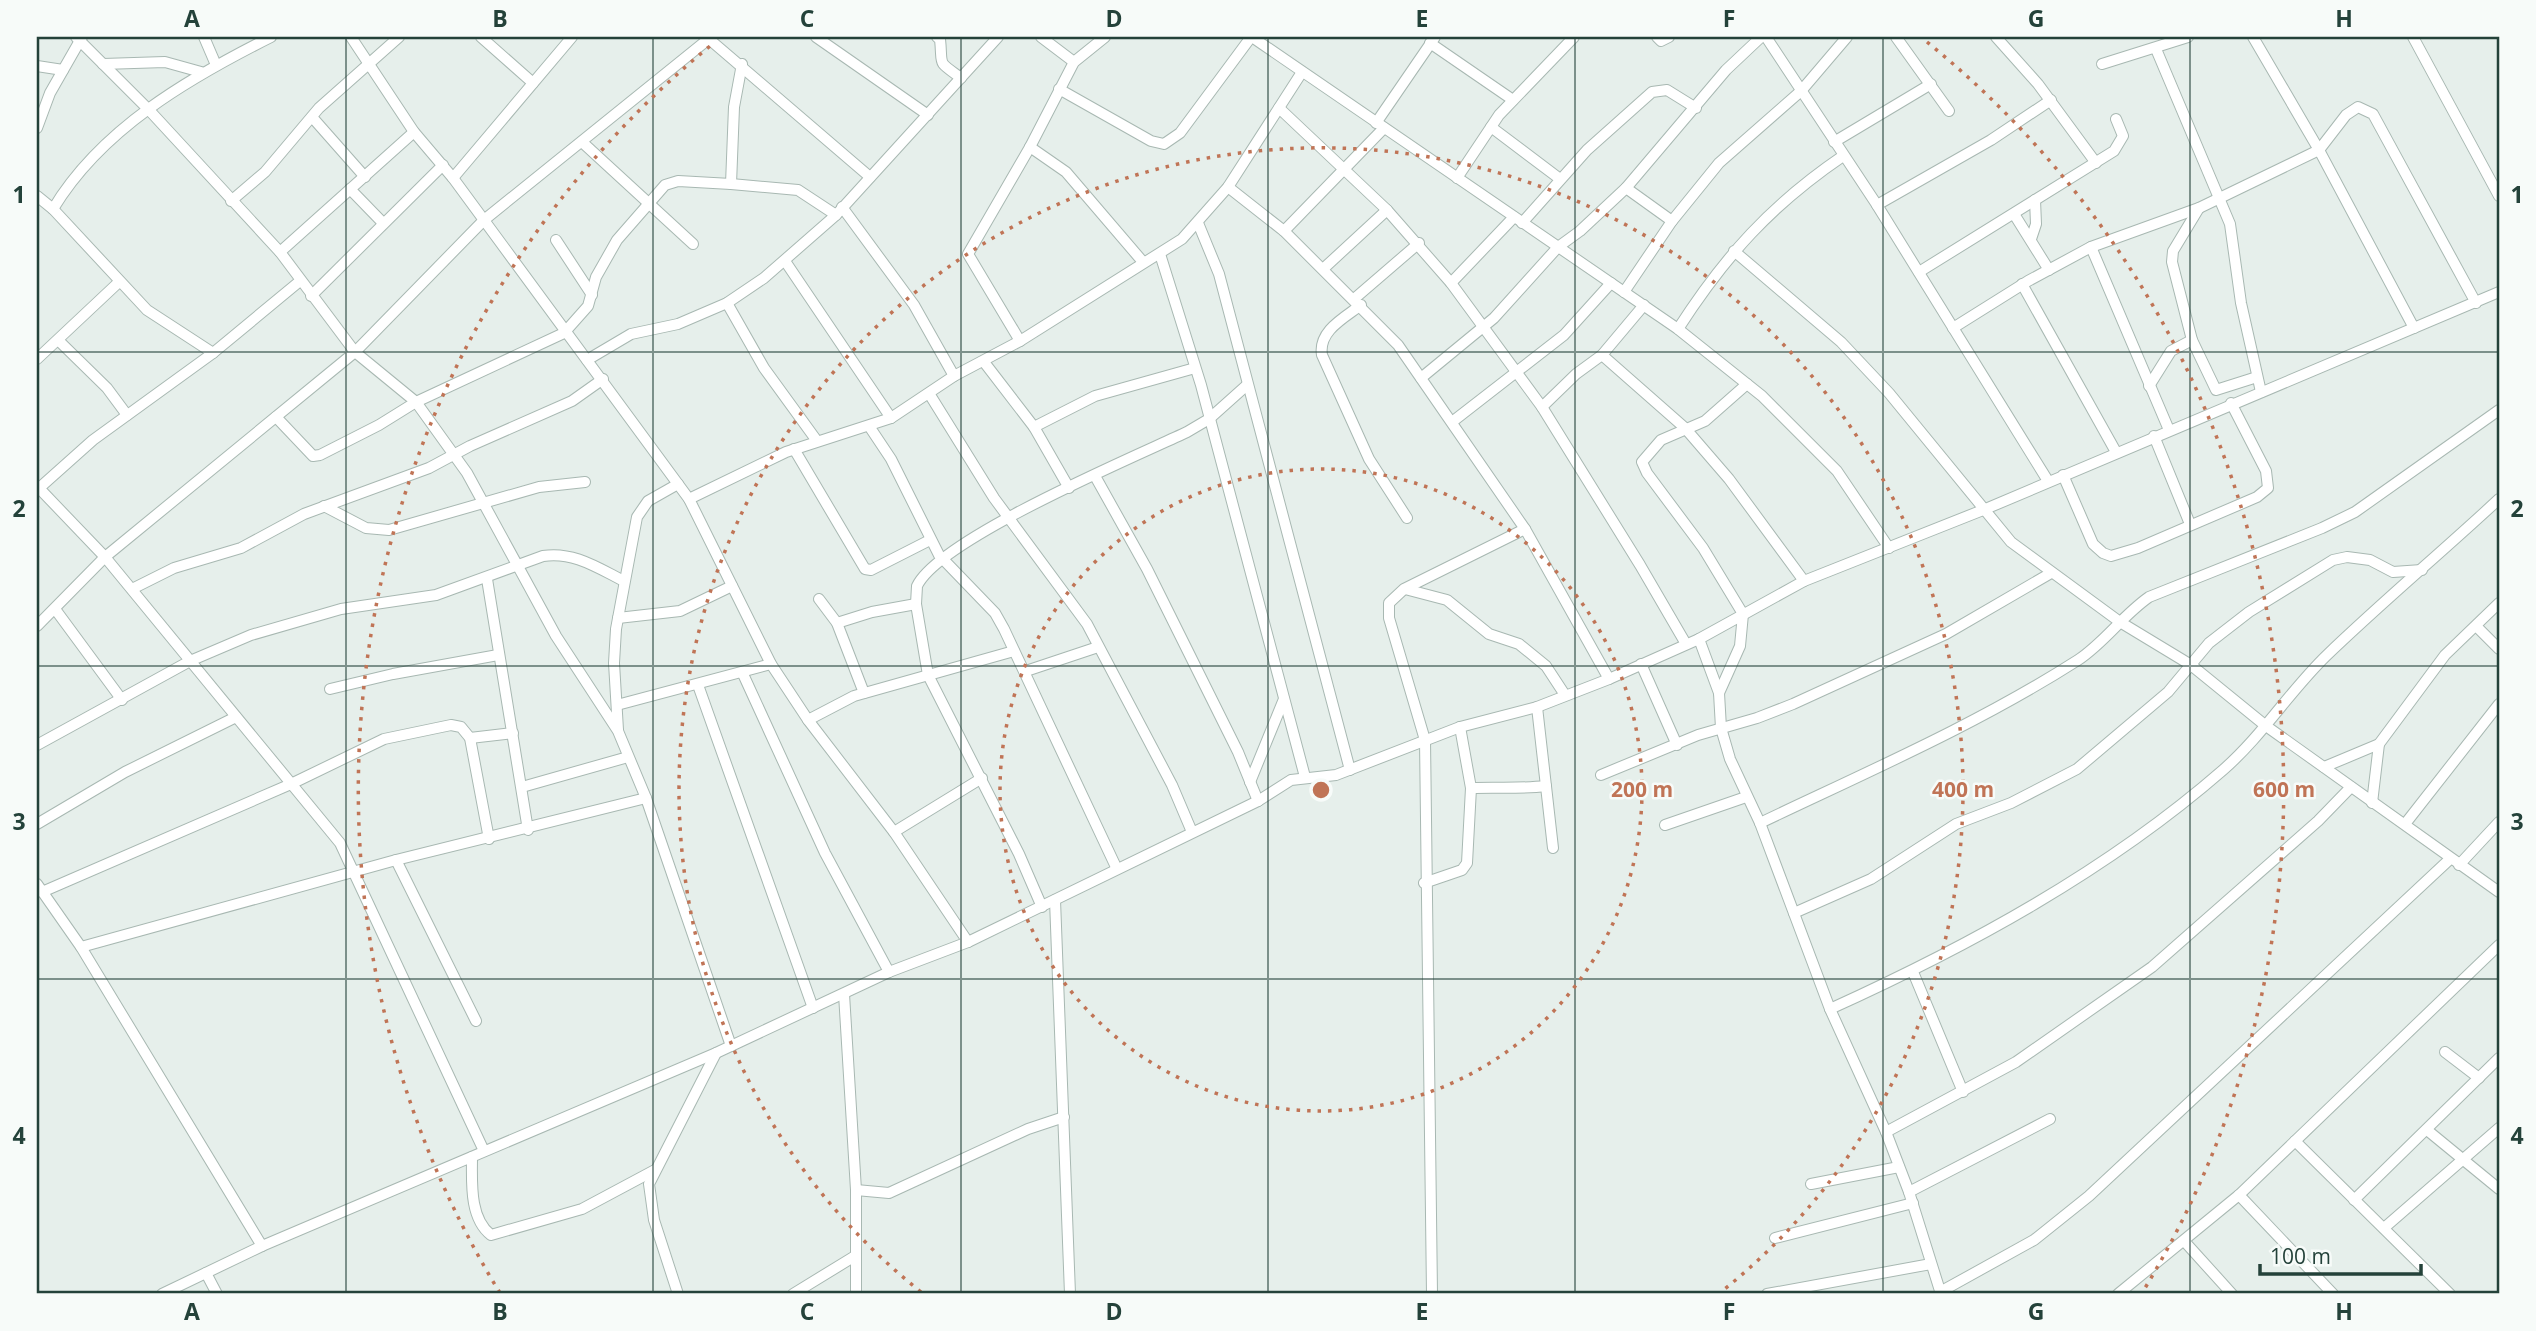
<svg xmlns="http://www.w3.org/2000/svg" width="2536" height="1331" viewBox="0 0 2536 1331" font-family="'Open Sans',sans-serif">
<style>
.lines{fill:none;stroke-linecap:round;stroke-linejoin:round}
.minor-casing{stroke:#a8b8b2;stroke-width:12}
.minor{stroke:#fff;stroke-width:10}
.grid{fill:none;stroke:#24423a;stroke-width:2;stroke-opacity:0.55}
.ring{fill:none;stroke:#c07456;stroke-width:3.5;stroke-dasharray:3.5 7}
.centre{fill:#c07456;stroke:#f7fbf9;stroke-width:3.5}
.ring-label{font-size:21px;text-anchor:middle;font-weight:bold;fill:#c07456;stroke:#f7fbf9;stroke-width:5;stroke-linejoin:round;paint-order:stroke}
.neatline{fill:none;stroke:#24423a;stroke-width:2.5}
.grid-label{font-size:23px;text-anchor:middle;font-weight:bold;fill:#24423a}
</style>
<rect width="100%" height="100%" fill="#e6efeb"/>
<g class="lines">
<g class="minor-casing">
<g id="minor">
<path d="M76,37L149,110L280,252L355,352L416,402L467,473L556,636L618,731L646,798L731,1046"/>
<path d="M204,37L216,65"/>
<path d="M351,37L414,132L453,178L689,499L771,664L808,720L894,832L968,942"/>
<path d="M481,37L533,83"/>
<path d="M816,37L928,115"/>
<path d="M937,37L940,39C943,67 936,60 961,78"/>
<path d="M1041,37L1074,62"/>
<path d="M1252,37L1678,329L1762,396L1837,471L1889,548"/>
<path d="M1657,37L1661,41L1669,37"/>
<path d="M1766,37L1877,205L2048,481"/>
<path d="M1896,37L1949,111"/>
<path d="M1996,37L2038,84L2096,163"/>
<path d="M2253,37L2319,150L2414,328"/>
<path d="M2413,37L2499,196"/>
<path d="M709,39L870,177"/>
<path d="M1430,43L1513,100"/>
<path d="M2156,49L2230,224L2241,303L2261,392"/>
<path d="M103,64L165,62L201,72"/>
<path d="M2102,64L2188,37"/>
<path d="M37,66L63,70"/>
<path d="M1059,89L1151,141L1164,144L1180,133L1251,37"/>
<path d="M1279,108L1387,210L1451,283L1542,407L1640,565L1686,644"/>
<path d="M312,117L365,177"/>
<path d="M1376,123L1435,37"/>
<path d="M1491,127L1560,179"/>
<path d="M37,128L50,93L82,37"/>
<path d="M582,142L693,244"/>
<path d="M1834,142L1931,84"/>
<path d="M1030,147L1066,172L1143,262"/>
<path d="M453,178L572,37"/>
<path d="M1457,178L1499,115L1574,37"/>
<path d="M731,184L798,190L836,215"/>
<path d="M1228,187L1284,231L1398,345L1525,529L1609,679"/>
<path d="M1626,188L1672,221"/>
<path d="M350,189L383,223"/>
<path d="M37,196L53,209L147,310L213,353"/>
<path d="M231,201L265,172L319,108L399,37"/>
<path d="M1877,205L1991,140L2051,100"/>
<path d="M842,207L914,305L954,376"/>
<path d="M2199,208L2173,251L2172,262L2192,340L2216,390L2257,377"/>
<path d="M53,209C101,129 189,78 271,37"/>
<path d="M2014,214L2049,270"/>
<path d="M1198,223L1219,274L1350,770"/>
<path d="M1522,223L1587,150L1652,92L1667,90L1696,108"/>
<path d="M1284,231L1384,128"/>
<path d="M2031,239L2036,224L2035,200"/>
<path d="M556,240L592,295"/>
<path d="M2091,247L2169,430"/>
<path d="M1734,251L1841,342L1889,393L2011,542L2120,622L2191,665L2266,726L2499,892"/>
<path d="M280,252L414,132"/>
<path d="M1160,254L1201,385L1305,777"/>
<path d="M785,261L891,418"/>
<path d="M1323,269L1387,210"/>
<path d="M1919,272L2114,151L2123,136L2116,119"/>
<path d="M1451,283L1514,217"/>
<path d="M2022,284L2116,452"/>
<path d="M1624,292L1672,221L1719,163L1801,91L1847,37"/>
<path d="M311,296L443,165"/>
<path d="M1354,299L1419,243"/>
<path d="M727,303L764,368L817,441"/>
<path d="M1361,305C1344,318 1318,331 1322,355L1369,459L1407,518"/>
<path d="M1953,328L2028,281L2091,247L2199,208L2319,150L2346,115L2358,107L2373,114L2476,303"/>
<path d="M1678,329C1725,256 1771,205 1843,156"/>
<path d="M59,341L107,388L127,415"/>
<path d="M1020,341L968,254L1030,147L1074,62L1105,37"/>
<path d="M1602,355L1685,428L1729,479L1804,581"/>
<path d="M37,359L119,282"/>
<path d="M587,360L631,334L678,324L727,303L764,278L836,215L998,37"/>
<path d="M984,362L1034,427"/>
<path d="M1421,378L1494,318L1558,247L1580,231L1626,188L1726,70L1761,37"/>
<path d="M2149,386L2171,351L2192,340"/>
<path d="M930,395L994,498L1087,624L1172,785L1192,832"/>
<path d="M1542,407L1576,374L1602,355L1644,305"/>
<path d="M276,417L313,456L320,455L379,425L416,402L564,333L588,306L596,277L617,240L665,185L678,181L731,184L734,107L742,64"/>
<path d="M1452,422L1564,335L1611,283"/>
<path d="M869,426L891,459L939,555L995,613L1004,629L1116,867"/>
<path d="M2154,436L2190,524"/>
<path d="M794,449L865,569L871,570L930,540"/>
<path d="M2063,475L2093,544L2103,553L2111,556L2138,548L2257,497L2268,488L2266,471L2231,403"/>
<path d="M1095,476L1147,569L1238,752L1258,801"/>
<path d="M37,486L105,557L340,843L484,1151"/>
<path d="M1069,488L1034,427L1095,396L1195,368"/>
<path d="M37,490L93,440L213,353L300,281"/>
<path d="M689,499L786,452L891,418L954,376L1020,341L1182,239L1228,187L1302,72"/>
<path d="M324,506L366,528L389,530L539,487L585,482"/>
<path d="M487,579L528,830"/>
<path d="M132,589L174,568L241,548L304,514L429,468L470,446L572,401L603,379"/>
<path d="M1405,589L1447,600L1489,634L1519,644L1546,666L1565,695"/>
<path d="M819,599L837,623L864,693"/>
<path d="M55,609L122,700"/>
<path d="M618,618L680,611L732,586"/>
<path d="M837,623L872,612L916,604"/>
<path d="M37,626L105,557L355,352L484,220L711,37"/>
<path d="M2476,626L2499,649"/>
<path d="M1699,639L1719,693L1721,728L1730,759L1760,823L1830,1009L1886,1132L1909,1192L1941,1294"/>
<path d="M1641,664L1677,745"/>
<path d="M1026,671L1098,647"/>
<path d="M743,674L825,853L889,972"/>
<path d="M698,685L813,1008"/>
<path d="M330,689L393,674L498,655"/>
<path d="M1719,693L1740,646L1743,614L1703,548L1647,473L1642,462L1661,440L1705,421L1747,384"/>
<path d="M617,705L771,664"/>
<path d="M1537,707L1553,848"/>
<path d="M808,720L854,696L1014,651"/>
<path d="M618,730L614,663L616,629L637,517L648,501L678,484"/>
<path d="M470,738L513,733"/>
<path d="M37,745L190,661L251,635L341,609L436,595L543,556C573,551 598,568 624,581"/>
<path d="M2324,767L2379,744L2445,655L2499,603"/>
<path d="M1601,775L1698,735L1757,718L1793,704L1946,634L2051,573"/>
<path d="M1250,782L1284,699"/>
<path d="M522,787L628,757"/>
<path d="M1471,788C1497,787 1520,789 1546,786"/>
<path d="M2372,803L2379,744"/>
<path d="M1760,823C1867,772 1978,724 2078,660C2105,642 2122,616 2149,597L2322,528L2355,512L2499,410"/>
<path d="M37,824L125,772L236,717"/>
<path d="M2405,824L2499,704"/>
<path d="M1665,825L1746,797"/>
<path d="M894,832L982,778"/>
<path d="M396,860L476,1021"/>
<path d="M2459,865L2499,822"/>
<path d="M1424,883L1462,870L1467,863L1471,788L1460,727"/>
<path d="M37,884L81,947L262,1246"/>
<path d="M42,892L291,784L384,739L451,725L461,727L470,738L489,839"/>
<path d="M1055,900L1070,1294"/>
<path d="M1042,907L1019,854L928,675L916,604L917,586C939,539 1134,457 1187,432L1209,419L1247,385"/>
<path d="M1794,913L1871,879L1956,824L2011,803L2077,769L2168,692L2209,643L2249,612L2333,560L2347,557L2370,560L2393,572L2422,570"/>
<path d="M81,947L396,860L646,798"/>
<path d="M1913,972L1963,1092"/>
<path d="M844,994L856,1190V1294"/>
<path d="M1830,1009C1969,946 2107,871 2223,770C2262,736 2289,692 2326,656C2382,602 2442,552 2499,499"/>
<path d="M2445,1052L2479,1078"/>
<path d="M2427,1130L2499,1189"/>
<path d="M1886,1132L2016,1062L2152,967L2318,821L2351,787"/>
<path d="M2295,1141L2450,1294"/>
<path d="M472,1157C472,1181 469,1218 491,1235L582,1209L655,1170"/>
<path d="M1811,1184L1899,1167"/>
<path d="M856,1190L889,1193L1028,1129L1064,1117"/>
<path d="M1909,1192L2050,1119"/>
<path d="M2239,1195L2333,1294"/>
<path d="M2354,1200L2499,1058"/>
<path d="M2384,1228L2499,1128"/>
<path d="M1775,1238L1913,1203"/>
<path d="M2185,1242L2232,1294"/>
<path d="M206,1273L217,1294"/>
<path d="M1940,1292L2034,1240L2089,1196L2450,859"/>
<path d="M162,1294L262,1246L716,1053L889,972L968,942L1258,801L1291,780L1336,775L1460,727L1537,707L1609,679L1699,639L1804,581L1983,510L2499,292"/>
<path d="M678,1294L654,1220L649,1184L716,1053"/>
<path d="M793,1294L855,1256"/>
<path d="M1432,1294L1425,740L1389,618V603L1404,589L1525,529"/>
<path d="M1767,1294L1931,1264"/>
<path d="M2118,1294L2239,1195L2499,945"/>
</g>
</g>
<use href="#minor" class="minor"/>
</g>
<path class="grid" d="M346,37V1294M653,37V1294M961,37V1294M1268,37V1294M1575,37V1294M1883,37V1294M2190,37V1294M37,352H2499M37,666H2499M37,979H2499"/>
<g class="ring">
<circle cx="1321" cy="790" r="321"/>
<path d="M921 1292A642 642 0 1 1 1721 1292"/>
<path d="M500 1293A963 963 0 0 1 715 42M1927 42A963 963 0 0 1 2142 1293"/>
</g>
<circle cx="1321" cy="790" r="10" class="centre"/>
<g class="ring-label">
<text x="1642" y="797">200 m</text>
<text x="1963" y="797">400 m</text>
<text x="2284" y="797">600 m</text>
</g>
<rect width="2536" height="1331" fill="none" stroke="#f7fbf9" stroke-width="77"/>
<path d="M2260 1264v10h161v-10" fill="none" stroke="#24423a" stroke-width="3.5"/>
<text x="2270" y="1264" font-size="21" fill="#24423a" stroke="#f7fbf9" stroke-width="5" paint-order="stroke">100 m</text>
<rect x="38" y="38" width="2460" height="1254" class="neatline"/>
<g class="grid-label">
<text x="192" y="27">A</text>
<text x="500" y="27">B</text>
<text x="807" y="27">C</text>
<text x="1114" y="27">D</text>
<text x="1422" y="27">E</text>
<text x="1729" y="27">F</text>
<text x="2036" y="27">G</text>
<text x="2344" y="27">H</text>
<text x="19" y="203">1</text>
<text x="2517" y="203">1</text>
<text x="19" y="517">2</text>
<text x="2517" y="517">2</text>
<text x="19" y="830">3</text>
<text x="2517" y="830">3</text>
<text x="19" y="1144">4</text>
<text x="2517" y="1144">4</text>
<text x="192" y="1320">A</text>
<text x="500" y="1320">B</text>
<text x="807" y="1320">C</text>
<text x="1114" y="1320">D</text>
<text x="1422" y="1320">E</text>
<text x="1729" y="1320">F</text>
<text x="2036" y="1320">G</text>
<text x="2344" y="1320">H</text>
</g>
</svg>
